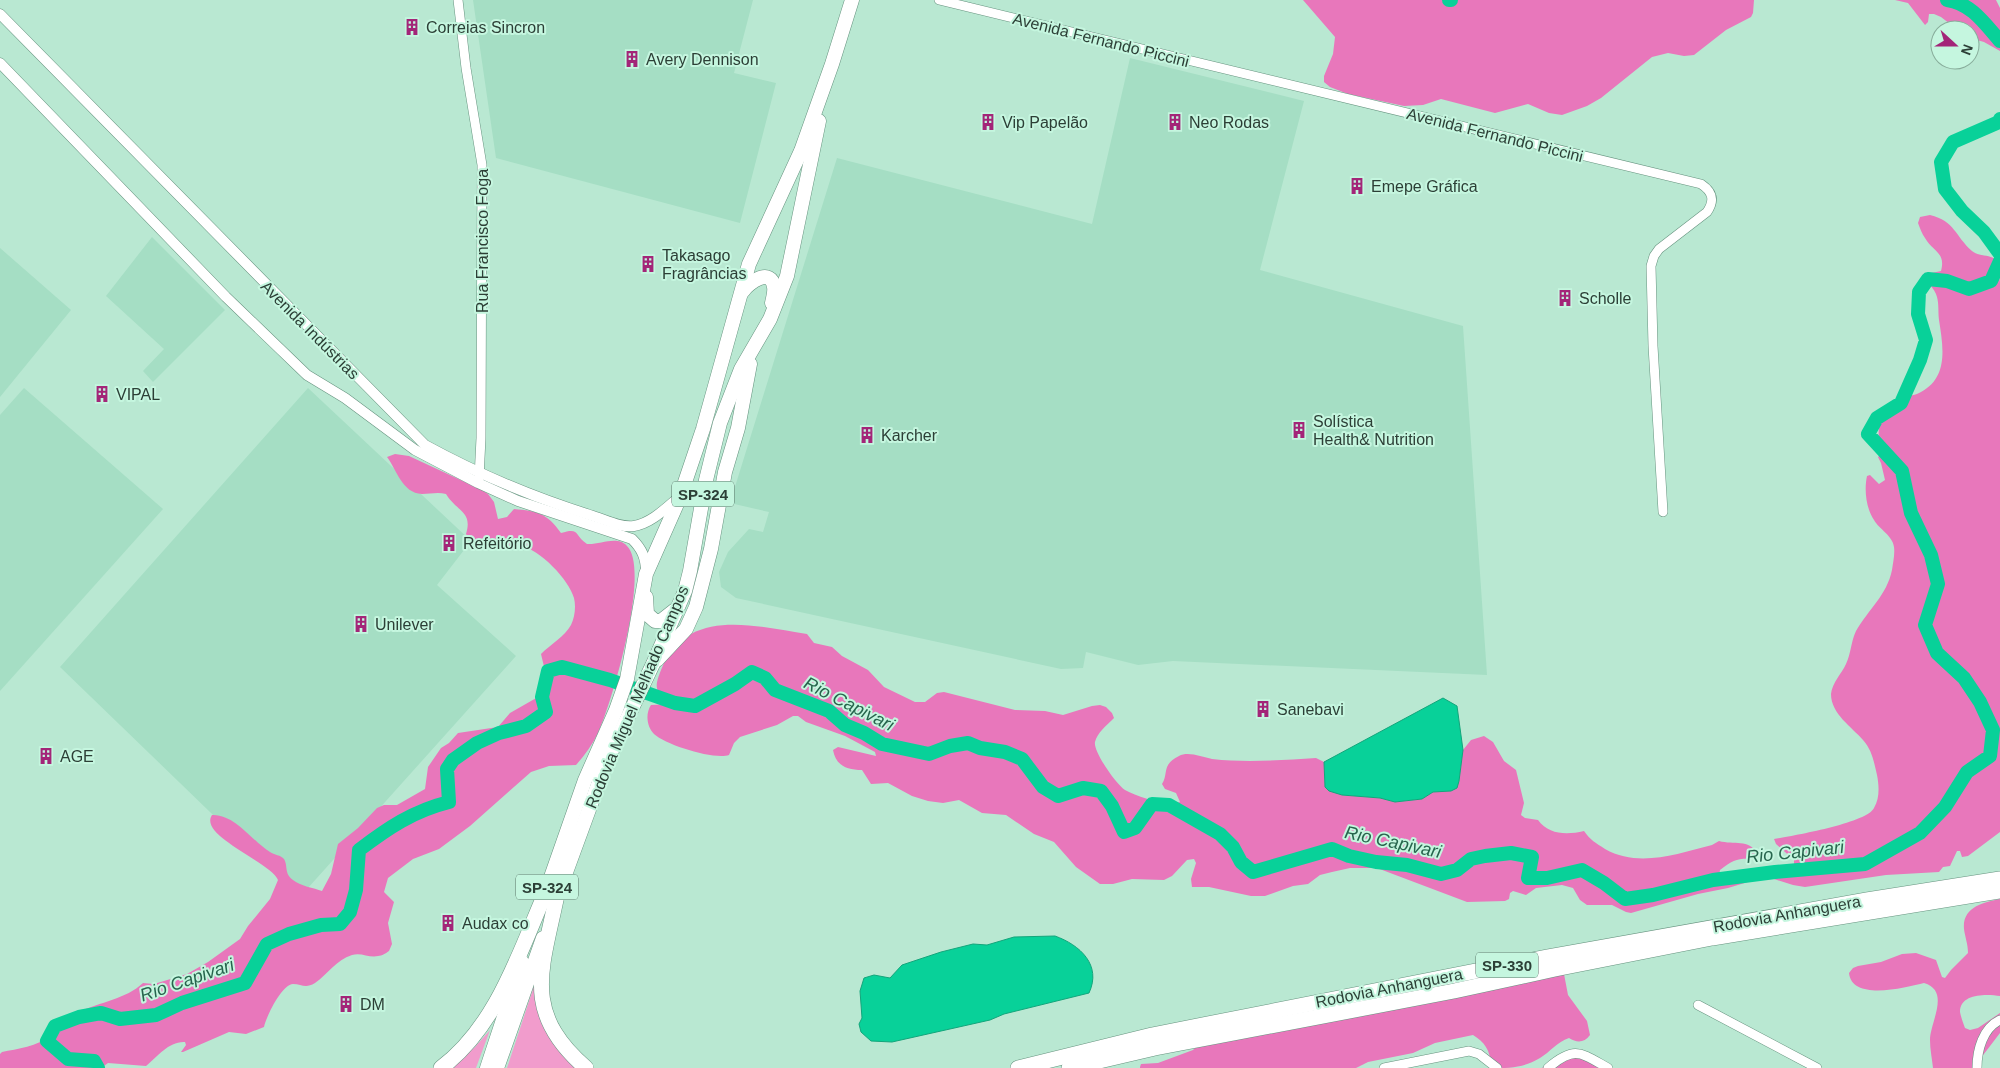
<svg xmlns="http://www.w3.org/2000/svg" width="2000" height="1068" viewBox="0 0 2000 1068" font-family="Helvetica,sans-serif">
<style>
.built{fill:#a5dec4}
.green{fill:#f19ccc}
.forest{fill:#e877bb}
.water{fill:#08d199;stroke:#13a57b}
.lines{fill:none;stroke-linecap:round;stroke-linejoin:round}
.river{stroke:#08d199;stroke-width:14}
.minor-casing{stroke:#66937f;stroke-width:10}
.tertiary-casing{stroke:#66937f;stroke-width:11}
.trunk-casing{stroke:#66937f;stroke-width:15}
.motorway-casing{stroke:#66937f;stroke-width:16}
.minor{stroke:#fff;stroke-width:9}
.tertiary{stroke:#fff;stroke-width:10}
.trunk{stroke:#fff;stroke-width:14}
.motorway{stroke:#fff;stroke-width:15}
.labels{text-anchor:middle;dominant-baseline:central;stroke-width:4;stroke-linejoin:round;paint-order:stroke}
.shield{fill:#c5f6df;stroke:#5a7669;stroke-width:1}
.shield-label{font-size:15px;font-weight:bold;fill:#2c3f36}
.poi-label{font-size:16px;fill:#2c3f36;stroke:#c5f6df;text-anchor:start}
.street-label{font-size:16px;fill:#2c3f36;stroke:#c5f6df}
.water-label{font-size:18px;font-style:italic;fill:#27654d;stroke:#c5f6df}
</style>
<rect width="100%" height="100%" fill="#b9e8d2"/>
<g class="built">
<path d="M473,0H753L734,73L776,83L740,223L496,158Z"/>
<path d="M1130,58L1304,101L1260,270L1463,326L1487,675L1173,661L1138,665L1086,652L1083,668L1061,669L736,598L721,587L719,572L728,552L749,529L763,532L769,512L730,503L837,158L1092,224Z"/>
<path d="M152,237L225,310L153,382L143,371L164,349L106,296Z"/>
<path d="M0,248L71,310L0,397Z"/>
<path d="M24,388L163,509L0,691V415Z"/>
<path d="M308,388L471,541L437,585L516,656L299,898L60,667Z"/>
</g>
<g class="green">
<path d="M534,986L580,1068H507Z"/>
<path d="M490,1030L476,1068H452L475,1047Z"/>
</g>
<g class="forest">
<path d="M1303,0H1754L1753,13L1751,17L1726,30L1694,55L1684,56L1668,53L1652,57L1601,98L1587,106L1562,115L1549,113L1528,104L1495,113L1441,99L1423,105L1404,106L1348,94L1330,87L1324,82V76L1333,54L1335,37Z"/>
<path d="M1895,0H1996L2000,8V51L1984,42L1970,38V30H1958L1941,17L1934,14H1929L1928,22L1925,25L1908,3Z"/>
<path d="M1930,215C1955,221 1955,236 1972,251C1979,257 1988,254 1995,259L1998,265L2000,282V832L1968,856L1962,857L1960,851H1957L1950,866L1943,867L1939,872L1886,875L1805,887L1793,885L1774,879H1758L1728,888L1698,894L1631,913L1626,912L1612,905H1587L1580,900L1573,888L1562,885L1536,888L1526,895L1513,891L1510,893L1509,899L1505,901L1467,902L1377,868H1350L1332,872L1320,875L1308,884L1293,886L1265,896H1251L1209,887H1192L1191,879L1196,863L1194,859L1187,860L1172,876L1164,880L1132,879L1113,884H1100L1076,867L1054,842L1034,834L1006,815L982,813L959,800L943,803L928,801L912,796L888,783L871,784L862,770C847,770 836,766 833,750L838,747L876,756L875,752L845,736L806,722L798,716H793L777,725L740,737L734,743L729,755C714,760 666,745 654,734C647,727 645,714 651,705L672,704C656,692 653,690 661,670C686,606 755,626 807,634L814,643L832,647L842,656L868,670L884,687L915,702H925L937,693L944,692L1015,710L1045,711L1063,715L1092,706L1100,705L1106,707L1112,713L1114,718C1107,725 1097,733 1095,742C1093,752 1117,785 1125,790C1138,797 1166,806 1180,802L1176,793L1165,789L1162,784C1169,773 1161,765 1179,756C1188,751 1202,757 1212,759C1247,763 1282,760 1316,758L1324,762L1325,787L1342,795L1380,798L1395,802L1422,799L1433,792L1451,791L1459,781L1463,750L1471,740L1484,736L1493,742L1504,761L1516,770L1524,803L1521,815L1525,818L1538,820C1549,835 1567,835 1584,831C1590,840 1596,843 1605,849C1639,868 1676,854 1712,845L1719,841C1734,845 1749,839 1757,853L1756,859C1738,858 1734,859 1720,870L1719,876L1722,877L1788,868L1794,865V860L1776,844L1774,839C1792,836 1867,823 1874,808C1880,798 1879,785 1877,775C1874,762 1872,750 1863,740C1852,727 1831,714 1831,694C1832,683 1842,673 1846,664C1851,654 1851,641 1856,631C1868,610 1887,595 1892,570C1893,563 1895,554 1894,547C1893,536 1879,529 1874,520C1866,508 1864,490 1867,476L1870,475L1879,484L1885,480L1881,463L1878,457L1880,455C1878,441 1877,418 1886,406C1893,396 1911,398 1921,392C1949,377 1943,346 1939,320C1938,312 1939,304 1937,297C1935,288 1926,282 1922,275L1941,271C1946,252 1933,252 1925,238C1922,234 1920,228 1918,223L1920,217Z"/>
<path d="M395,454L409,456L480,489L488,494L494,502L498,519L507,517L514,509C537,511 547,513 561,533C580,527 574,535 587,544C600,545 617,535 627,546C651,570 612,703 598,733C592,745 585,755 576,765L549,766L531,772L470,826L439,849L413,859L388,878L384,892L394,902L388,923L392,944L389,951C386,953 382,956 378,956C369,958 361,952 352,955C336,960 328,974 315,983C305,989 302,984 293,984C282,984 266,1017 264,1027L246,1034L229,1032L183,1052H181L186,1045L185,1042C169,1041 158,1056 146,1066L108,1063L101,1068H0V1054L2,1052C17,1049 38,1046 50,1036C60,1027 67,1018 79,1012C100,1002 126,999 143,983L154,984L187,974L208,962L240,939L248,926L270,899L278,880C271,862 198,836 212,815C235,814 252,841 270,852C274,855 281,855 284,859C288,865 284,874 293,880C300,886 314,888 322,891L331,874L338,844L358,828L377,808L384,805H397L425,789L428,767L441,748L449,743L458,733L498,727L510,713L538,697L542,689L546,675L541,654C550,645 565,636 571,625C575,617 576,606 574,598C569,580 540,549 520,546C514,545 507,548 501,547C491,546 481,543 471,541L466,534C473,511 457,512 446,494C438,492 430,494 422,494C402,493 397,470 387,457Z"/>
<path d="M2000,899V996C1987,994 1960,993 1960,1012C1961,1017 1963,1023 1965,1028L1970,1030L1978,1028L2000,1013V1033L1977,1063L1975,1068H1933C1932,1059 1930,1049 1930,1040C1930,1022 1951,991 1924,983C1907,987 1852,1002 1849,973L1853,968L1858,966L1881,962L1902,954L1916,953L1936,960L1942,977L1945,978L1951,970L1968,953C1968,944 1965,937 1964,929C1962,907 1984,902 2000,899Z"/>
<path d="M1564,974L1568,995L1587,1021L1590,1035C1584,1043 1577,1043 1569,1038C1557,1042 1550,1052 1540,1058C1523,1068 1510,1068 1490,1068C1492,1053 1486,1043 1473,1035L1435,1043L1413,1053L1368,1062L1356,1068H1140V1067L1141,1064L1158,1063L1193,1050L1197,1046Z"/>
<path d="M1573,1054L1606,1068H1542L1550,1061Z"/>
</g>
<g class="water">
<path d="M1443,698L1457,706L1463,750L1459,781L1457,788L1451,791L1433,792L1422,799L1395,802L1380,798L1342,795L1329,791L1325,787L1324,762Z"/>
<path d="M1055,936C1080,945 1102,965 1089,993L1004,1014L990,1020L892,1042L871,1041L861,1032L859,1024L862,1018L860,991L864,978L874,975L890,978L902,965L941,952L973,944L987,945L1014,937Z"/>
</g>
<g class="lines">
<g class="river">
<path d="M1449,0H1451"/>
<path d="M1947,0C1971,3 1985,24 2000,41"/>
<path d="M2000,119L1999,122L1953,142L1941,162L1945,189L1962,211L1984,232L2000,254"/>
<path d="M98,1068L94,1061L68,1059L47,1041L55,1026L79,1017L101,1013L120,1019L156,1015L182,1003L245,983L267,944L289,934L321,925L340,924L350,912L356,890L359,850C388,828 413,811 449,802L447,769L453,760L477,743L499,733L526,726L546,712L542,697L548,671L562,667L610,680L675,703L695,706L735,684L752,672L765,678L775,690L829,711L845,725L864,733L882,744L929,754L950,746L968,743L980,748L1005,752L1022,759L1043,787L1058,796L1083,788L1101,791L1112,806L1124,832L1135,828L1152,804L1169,805L1220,834L1233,847L1241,862L1253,872L1332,849L1349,856L1376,862L1407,865L1441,874L1457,870L1471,859L1485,856L1511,853L1532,857L1528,878H1547L1582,870L1604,883L1625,899L1653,895L1713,880L1775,872L1865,864L1920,833L1945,807L1967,772L1990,756L1993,730L1980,702L1964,678L1937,653L1925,625L1938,584L1931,555L1911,513L1902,471L1868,434L1877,418L1901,403L1920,360L1926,340L1918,314L1919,292L1928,279L1947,281L1969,289L1991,281L2000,261"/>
</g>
<g class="minor-casing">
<g id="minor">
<path d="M458,0L466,68L482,165L481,438L479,478"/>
<path d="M939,0L1701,184C1713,192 1715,200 1707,212L1659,249L1654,256L1651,266L1653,346L1663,512"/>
<path d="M1698,1005L1817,1068"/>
<path d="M1384,1068L1469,1051L1479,1054L1497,1068"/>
<path d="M1548,1068C1575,1045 1581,1053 1608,1068"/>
<path d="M1977,1068C1977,1050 1983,1028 2000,1020"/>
</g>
</g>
<g class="tertiary-casing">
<g id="tertiary">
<path d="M0,14L425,445C478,474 535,498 593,516C606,520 621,528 634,526C651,523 665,509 678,498"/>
<path d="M0,63L226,297L307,375L345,398L415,450L478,483L518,501L632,539C642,549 646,558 646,572"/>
</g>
</g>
<g class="trunk-casing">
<g id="trunk">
<path d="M743,291C749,282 771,267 774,287C775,292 773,298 772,303"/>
<path d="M646,597L647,614L655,621H661L675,610"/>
<path d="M657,660L686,629L696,607L711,549L725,472L738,428L750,364"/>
<path d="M544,897L585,780L616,710L627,679L646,574L680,497L703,429L749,264L801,151L832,64L852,0"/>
<path d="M554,905L606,763L653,664L685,591L690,571L706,480L720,423L741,369L770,319L787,276L819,121"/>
<path d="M487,1068L522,962"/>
<path d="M497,1068L543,938"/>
</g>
</g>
<g class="motorway-casing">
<g id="motorway">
<path d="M557,895C542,969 521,1012 586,1068"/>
<path d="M441,1068C498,1025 520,950 548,887"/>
<path d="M1018,1068L1152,1035L1547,957L1867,900L2000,879"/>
<path d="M1069,1068L1155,1048L1454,991L1555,969L1712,938L2000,891"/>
</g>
</g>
<use href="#minor" class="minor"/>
<use href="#tertiary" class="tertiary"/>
<use href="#trunk" class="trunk"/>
<use href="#motorway" class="motorway"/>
</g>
<defs>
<g id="building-bare" transform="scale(1.35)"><path d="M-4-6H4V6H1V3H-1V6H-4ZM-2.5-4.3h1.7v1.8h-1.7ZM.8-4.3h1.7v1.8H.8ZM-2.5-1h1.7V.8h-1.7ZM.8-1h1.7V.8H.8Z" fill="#a32578" stroke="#c5f6df" stroke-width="2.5" paint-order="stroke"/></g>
</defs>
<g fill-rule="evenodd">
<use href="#building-bare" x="412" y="27"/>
<use href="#building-bare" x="632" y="59"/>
<use href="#building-bare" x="988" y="122"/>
<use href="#building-bare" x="1175" y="122"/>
<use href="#building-bare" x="1357" y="186"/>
<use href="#building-bare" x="648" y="264"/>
<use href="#building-bare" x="1565" y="298"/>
<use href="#building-bare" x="102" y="394"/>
<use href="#building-bare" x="1299" y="430"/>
<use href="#building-bare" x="867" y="435"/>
<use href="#building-bare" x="449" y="543"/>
<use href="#building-bare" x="361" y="624"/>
<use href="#building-bare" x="1263" y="709"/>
<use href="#building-bare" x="46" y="756"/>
<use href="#building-bare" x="448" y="923"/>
<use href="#building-bare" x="346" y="1004"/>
</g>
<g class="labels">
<g class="shield">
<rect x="672" y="481.5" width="62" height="25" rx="4"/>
<rect x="516" y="874.5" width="62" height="25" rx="4"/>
<rect x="1476" y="952.5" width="62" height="25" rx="4"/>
</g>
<g class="shield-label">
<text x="703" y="494">SP-324</text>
<text x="547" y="887">SP-324</text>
<text x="1507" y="965">SP-330</text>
</g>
<g class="poi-label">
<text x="426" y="27">Correias Sincron</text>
<text x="646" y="59">Avery Dennison</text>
<text x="1002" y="122">Vip Papelão</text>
<text x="1189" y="122">Neo Rodas</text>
<text x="1371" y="186">Emepe Gráfica</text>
<text x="662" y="255">Takasago<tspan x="662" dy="18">Fragrâncias</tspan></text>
<text x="1579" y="298">Scholle</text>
<text x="116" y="394">VIPAL</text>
<text x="1313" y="421">Solística<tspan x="1313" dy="18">Health&amp; Nutrition</tspan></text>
<text x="881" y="435">Karcher</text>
<text x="463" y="543">Refeitório</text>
<text x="375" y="624">Unilever</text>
<text x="1277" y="709">Sanebavi</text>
<text x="60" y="756">AGE</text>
<text x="462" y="923">Audax co</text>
<text x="360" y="1004">DM</text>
</g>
<g class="street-label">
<text transform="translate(1101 40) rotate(14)">Avenida Fernando Piccini</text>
<text transform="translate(1495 135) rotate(14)">Avenida Fernando Piccini</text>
<text transform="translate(482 241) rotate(-90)">Rua Francisco Foga</text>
<text transform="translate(310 330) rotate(45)">Avenida Indústrias</text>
<text transform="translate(637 697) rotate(-67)">Rodovia Miguel Melhado Campos</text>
<text transform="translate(1787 914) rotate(-10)">Rodovia Anhanguera</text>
<text transform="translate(1389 988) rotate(-11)">Rodovia Anhanguera</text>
</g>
<g class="water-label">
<text transform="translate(849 704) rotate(27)">Rio Capivari</text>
<text transform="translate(1393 842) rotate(12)">Rio Capivari</text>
<text transform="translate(1795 852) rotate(-6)">Rio Capivari</text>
<text transform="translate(187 980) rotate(-19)">Rio Capivari</text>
</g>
</g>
<g transform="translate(1955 45) rotate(111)"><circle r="24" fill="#c5f6df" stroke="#88ad9b"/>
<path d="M0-4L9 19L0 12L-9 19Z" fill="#a32578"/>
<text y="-8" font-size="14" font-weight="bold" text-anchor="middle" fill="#2c3f36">N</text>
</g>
</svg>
